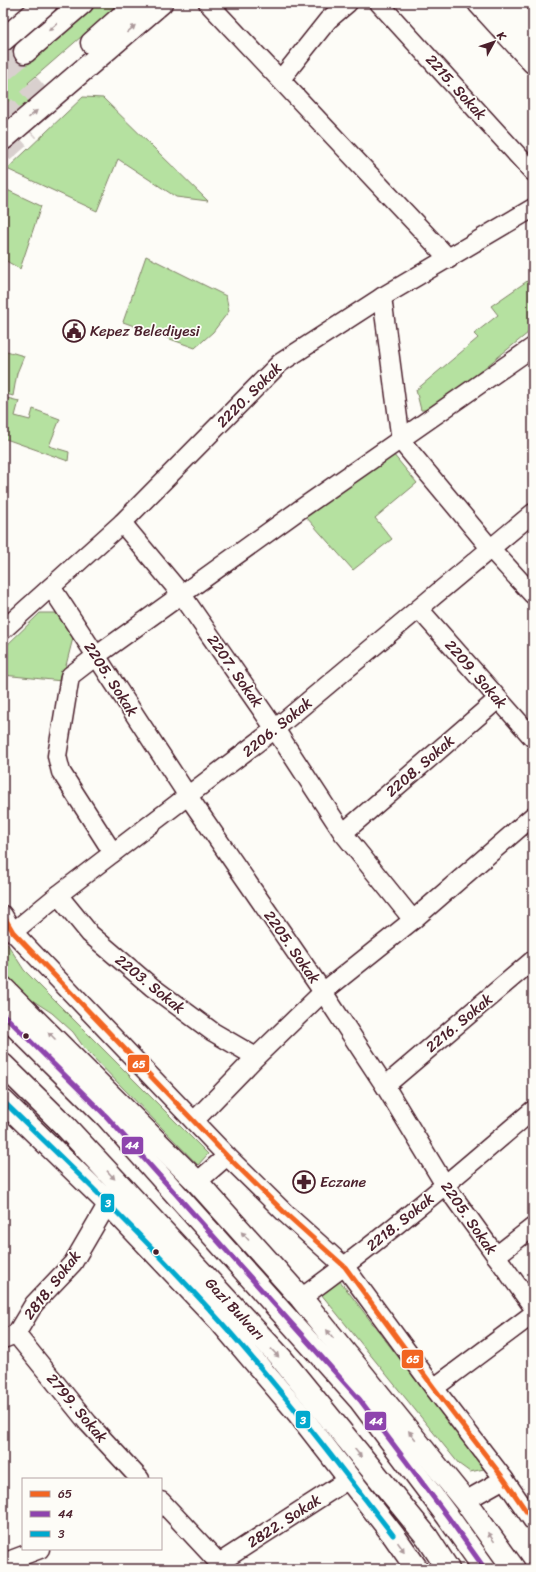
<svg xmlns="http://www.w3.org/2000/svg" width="536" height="1572" viewBox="0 0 536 1572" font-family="Sriracha,sans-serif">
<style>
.green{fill:#b5e1a0;stroke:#808066}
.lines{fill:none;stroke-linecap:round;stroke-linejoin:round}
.major-tunnel{stroke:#d9d0ce;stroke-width:22;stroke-dasharray:22 11;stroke-linecap:butt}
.minor-casing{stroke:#4a1f2b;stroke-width:21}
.major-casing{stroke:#4a1f2b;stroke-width:25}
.highway-casing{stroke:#4a1f2b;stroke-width:25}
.minor{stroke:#fdfcf7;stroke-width:18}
.major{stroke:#fdfcf7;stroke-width:22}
.highway{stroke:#fdfcf7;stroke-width:22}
.bus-1-casing{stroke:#fdfcf7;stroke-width:8}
.bus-2-casing{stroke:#fdfcf7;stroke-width:8}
.bus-3-casing{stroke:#fdfcf7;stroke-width:8}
.bus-1{stroke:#f26522;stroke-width:5}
.bus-2{stroke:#8e44ad;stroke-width:5}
.bus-3{stroke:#00a9ce;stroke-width:5}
.oneway{fill:#ac999b}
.bus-dot{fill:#4a1f2b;stroke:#fdfcf7;stroke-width:1.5}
.labels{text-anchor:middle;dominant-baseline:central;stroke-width:3.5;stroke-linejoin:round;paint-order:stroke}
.street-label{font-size:15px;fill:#4a1f2b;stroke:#fdfcf7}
.poi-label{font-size:15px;fill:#4a1f2b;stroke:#fdfcf7;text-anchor:start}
.line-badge{stroke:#fdfcf7;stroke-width:1.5}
.badge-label{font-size:11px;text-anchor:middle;font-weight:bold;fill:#fff}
</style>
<rect width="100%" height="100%" fill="#fdfcf7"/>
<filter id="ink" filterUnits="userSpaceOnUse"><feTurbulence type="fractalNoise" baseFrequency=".025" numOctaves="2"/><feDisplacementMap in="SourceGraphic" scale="8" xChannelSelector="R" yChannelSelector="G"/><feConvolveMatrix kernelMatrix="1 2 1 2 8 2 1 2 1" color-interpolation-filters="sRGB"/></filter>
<g filter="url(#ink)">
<g class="green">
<path d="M85,3H120L28,83L39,96L3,128V53L13,65Z"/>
<path d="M83,97L103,98L208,201L176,197L118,159L97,211L7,169Z"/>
<path d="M3,188L41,206L20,269L3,259Z"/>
<path d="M146,256L226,296L229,311L213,332L195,348L123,322Z"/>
<path d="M533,277V329L432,410H421L416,390L478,338L474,334L498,315L491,306Z"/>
<path d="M3,350L24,356L17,373L13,396L3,393Z"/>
<path d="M3,397L19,401L15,416L30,420L33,409L60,419L49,446L69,452L68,461L3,438Z"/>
<path d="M393,454L417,483L375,518L392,539L353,570L306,517Z"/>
<path d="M40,613H56L73,638L62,681L3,675V649Z"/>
<path d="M3,937L24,970L208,1154L198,1165L85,1049L73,1032L52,1013L32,1000L3,973Z"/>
<path d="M340,1281L484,1469L470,1472L459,1464L321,1294Z"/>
</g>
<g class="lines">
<g class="major-tunnel">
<path d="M3,71L25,52"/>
<path d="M3,122L47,82"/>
<path d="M3,152L29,129"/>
</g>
<g class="minor-casing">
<g id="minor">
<path d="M208,3L449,259"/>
<path d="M379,3L533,172"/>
<path d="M281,79L328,20L348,3"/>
<path d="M382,297L401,441L491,549L533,595"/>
<path d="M122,523L182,595L275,729L343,833L413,920"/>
<path d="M51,587L188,796L323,992L385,1086L445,1185L533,1307"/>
<path d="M419,609L533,738"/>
<path d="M3,630L122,523L280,363L382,297L533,208"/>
<path d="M343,833L498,699"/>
<path d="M113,853L61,772L57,756L70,676L96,656L302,508L533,347"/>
<path d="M58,895L90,934L152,987L213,1032L256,1057"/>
<path d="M3,915L13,932L227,1156L286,1214L345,1267L434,1388L504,1479L533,1521"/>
<path d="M13,932L58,895L275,729L533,513"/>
<path d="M385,1086L533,960"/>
<path d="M194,1121L256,1057L323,992L413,920L533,816"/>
<path d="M197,1182L227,1156"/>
<path d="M496,1256L533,1227"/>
<path d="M301,1298C382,1240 457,1175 533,1110"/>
<path d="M16,1334L88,1423L140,1479"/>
<path d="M3,1339L16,1334L34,1304L73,1263L108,1203"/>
<path d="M434,1388L533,1314"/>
<path d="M161,1501L219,1563L222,1569"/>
<path d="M465,1501L504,1479"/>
<path d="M3,1563L40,1549"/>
<path d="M219,1563L349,1479"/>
</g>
</g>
<g class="major-casing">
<g id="major">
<path d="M479,3L533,62"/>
<path d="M507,3L533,31"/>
<path d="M3,40L46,3"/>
<path d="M92,43L137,3"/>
<path d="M25,52L82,3"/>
<path d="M3,139L161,3"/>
</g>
</g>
<g class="highway-casing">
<g id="highway">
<path d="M3,988L197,1182L301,1298L465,1501L514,1569"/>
<path d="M3,1014L106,1116L360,1400L448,1517L485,1569"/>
<path d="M3,1065L65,1126L281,1358L427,1537L448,1569"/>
<path d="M3,1101L108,1203L220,1321L299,1414L394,1536L417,1569"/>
</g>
</g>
<use href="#minor" class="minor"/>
<use href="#major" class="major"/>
<use href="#highway" class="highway"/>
<g class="bus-1-casing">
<path id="bus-1" d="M3,915L13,932L227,1156L286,1214L345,1267L434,1388L504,1479L533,1521"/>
</g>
<g class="bus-2-casing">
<path id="bus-2" d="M3,1014L106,1116L360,1400L448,1517L485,1569"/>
</g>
<g class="bus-3-casing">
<path id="bus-3" d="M3,1101C77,1172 151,1244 220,1321C281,1389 337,1463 393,1535"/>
</g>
<use href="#bus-1" class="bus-1"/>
<use href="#bus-2" class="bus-2"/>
<use href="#bus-3" class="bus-3"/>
</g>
<defs><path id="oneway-solid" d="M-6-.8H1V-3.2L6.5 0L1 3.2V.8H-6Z"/></defs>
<g class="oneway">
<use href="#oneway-solid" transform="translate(53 27) rotate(139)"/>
<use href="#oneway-solid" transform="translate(131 29) rotate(-41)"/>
<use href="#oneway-solid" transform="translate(33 114) rotate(-41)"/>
<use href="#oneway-solid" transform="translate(52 1036) rotate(-135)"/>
<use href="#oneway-solid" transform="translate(111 1175) rotate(47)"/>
<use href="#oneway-solid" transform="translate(245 1236) rotate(-132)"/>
<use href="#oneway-solid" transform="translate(330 1334) rotate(-129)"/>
<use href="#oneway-solid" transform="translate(275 1353) rotate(47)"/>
<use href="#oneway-solid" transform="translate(412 1435) rotate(-129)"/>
<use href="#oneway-solid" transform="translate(358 1453) rotate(51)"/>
<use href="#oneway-solid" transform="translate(491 1537) rotate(-126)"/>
<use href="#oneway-solid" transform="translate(401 1547) rotate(55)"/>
</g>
</g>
<defs>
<g id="civic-ring" transform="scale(1.15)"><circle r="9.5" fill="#fdfcf7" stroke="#4a1f2b" stroke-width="1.5"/><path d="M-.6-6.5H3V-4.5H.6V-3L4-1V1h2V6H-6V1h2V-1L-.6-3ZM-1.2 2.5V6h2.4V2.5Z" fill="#4a1f2b"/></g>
<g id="pharmacy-ring" transform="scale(1.15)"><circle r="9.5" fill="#fdfcf7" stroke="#4a1f2b" stroke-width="1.5"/><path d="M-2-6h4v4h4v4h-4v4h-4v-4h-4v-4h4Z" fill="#4a1f2b"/></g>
</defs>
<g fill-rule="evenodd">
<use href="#civic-ring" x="74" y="331"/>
<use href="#pharmacy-ring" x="304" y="1182"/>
</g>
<g class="bus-dot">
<circle cx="26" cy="1036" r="3.5"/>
<circle cx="156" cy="1252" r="3.5"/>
</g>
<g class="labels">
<g class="street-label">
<text transform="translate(456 87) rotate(48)">2215. Sokak</text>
<text transform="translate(249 395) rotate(-45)">2220. Sokak</text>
<text transform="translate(235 671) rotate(55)">2207. Sokak</text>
<text transform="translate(476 674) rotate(49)">2209. Sokak</text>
<text transform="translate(111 679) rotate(57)">2205. Sokak</text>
<text transform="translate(277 727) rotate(-39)">2206. Sokak</text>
<text transform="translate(420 766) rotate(-41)">2208. Sokak</text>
<text transform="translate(292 947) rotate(55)">2205. Sokak</text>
<text transform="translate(150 984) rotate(39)">2203. Sokak</text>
<text transform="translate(459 1023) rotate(-40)">2216. Sokak</text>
<text transform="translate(469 1218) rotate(55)">2205. Sokak</text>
<text transform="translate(400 1222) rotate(-39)">2218. Sokak</text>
<text transform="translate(52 1285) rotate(-52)">2818. Sokak</text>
<text transform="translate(235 1309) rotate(47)">Gazi Bulvarı</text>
<text transform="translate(77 1408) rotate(50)">2799. Sokak</text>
<text transform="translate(284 1521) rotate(-33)">2822. Sokak</text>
</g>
<g class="poi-label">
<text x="90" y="331">Kepez Belediyesi</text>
<text x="320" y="1182">Eczane</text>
</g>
</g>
<g class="line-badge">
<rect x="127" y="1054" width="23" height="19" rx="4" fill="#f26522"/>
<rect x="121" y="1136" width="23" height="19" rx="4" fill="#8e44ad"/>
<rect x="100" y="1193" width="15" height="20" rx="4" fill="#00a9ce"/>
<rect x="401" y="1349" width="23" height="20" rx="4" fill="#f26522"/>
<rect x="295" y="1410" width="16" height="19" rx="4" fill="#00a9ce"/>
<rect x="364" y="1411" width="23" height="20" rx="4" fill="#8e44ad"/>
</g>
<g class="badge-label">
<text x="139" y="1068">65</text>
<text x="132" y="1149">44</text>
<text x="108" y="1207">3</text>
<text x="413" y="1363">65</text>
<text x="303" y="1424">3</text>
<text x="376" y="1425">44</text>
</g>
<rect width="536" height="1572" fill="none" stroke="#fdfcf7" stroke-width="16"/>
<rect x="8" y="8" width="520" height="1556" fill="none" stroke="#4a1f2b" stroke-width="1.5" filter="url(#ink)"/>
<rect x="22" y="1478" width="140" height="72" fill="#fdfcf7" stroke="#b5a4a5"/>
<rect x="30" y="1491" width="20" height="6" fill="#f26522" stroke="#b5a4a5"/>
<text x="58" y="1498" font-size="12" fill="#4a1f2b">65</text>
<rect x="30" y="1511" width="20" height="6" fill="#8e44ad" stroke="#b5a4a5"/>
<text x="58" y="1518" font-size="12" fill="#4a1f2b">44</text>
<rect x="30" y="1531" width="20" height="6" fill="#00a9ce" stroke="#b5a4a5"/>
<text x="58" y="1538" font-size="12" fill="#4a1f2b">3</text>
<g transform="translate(494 42) rotate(50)" stroke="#fdfcf7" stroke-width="3" paint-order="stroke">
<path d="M0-3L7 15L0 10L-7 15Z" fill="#4a1f2b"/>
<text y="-6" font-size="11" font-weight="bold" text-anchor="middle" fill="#4a1f2b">K</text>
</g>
</svg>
